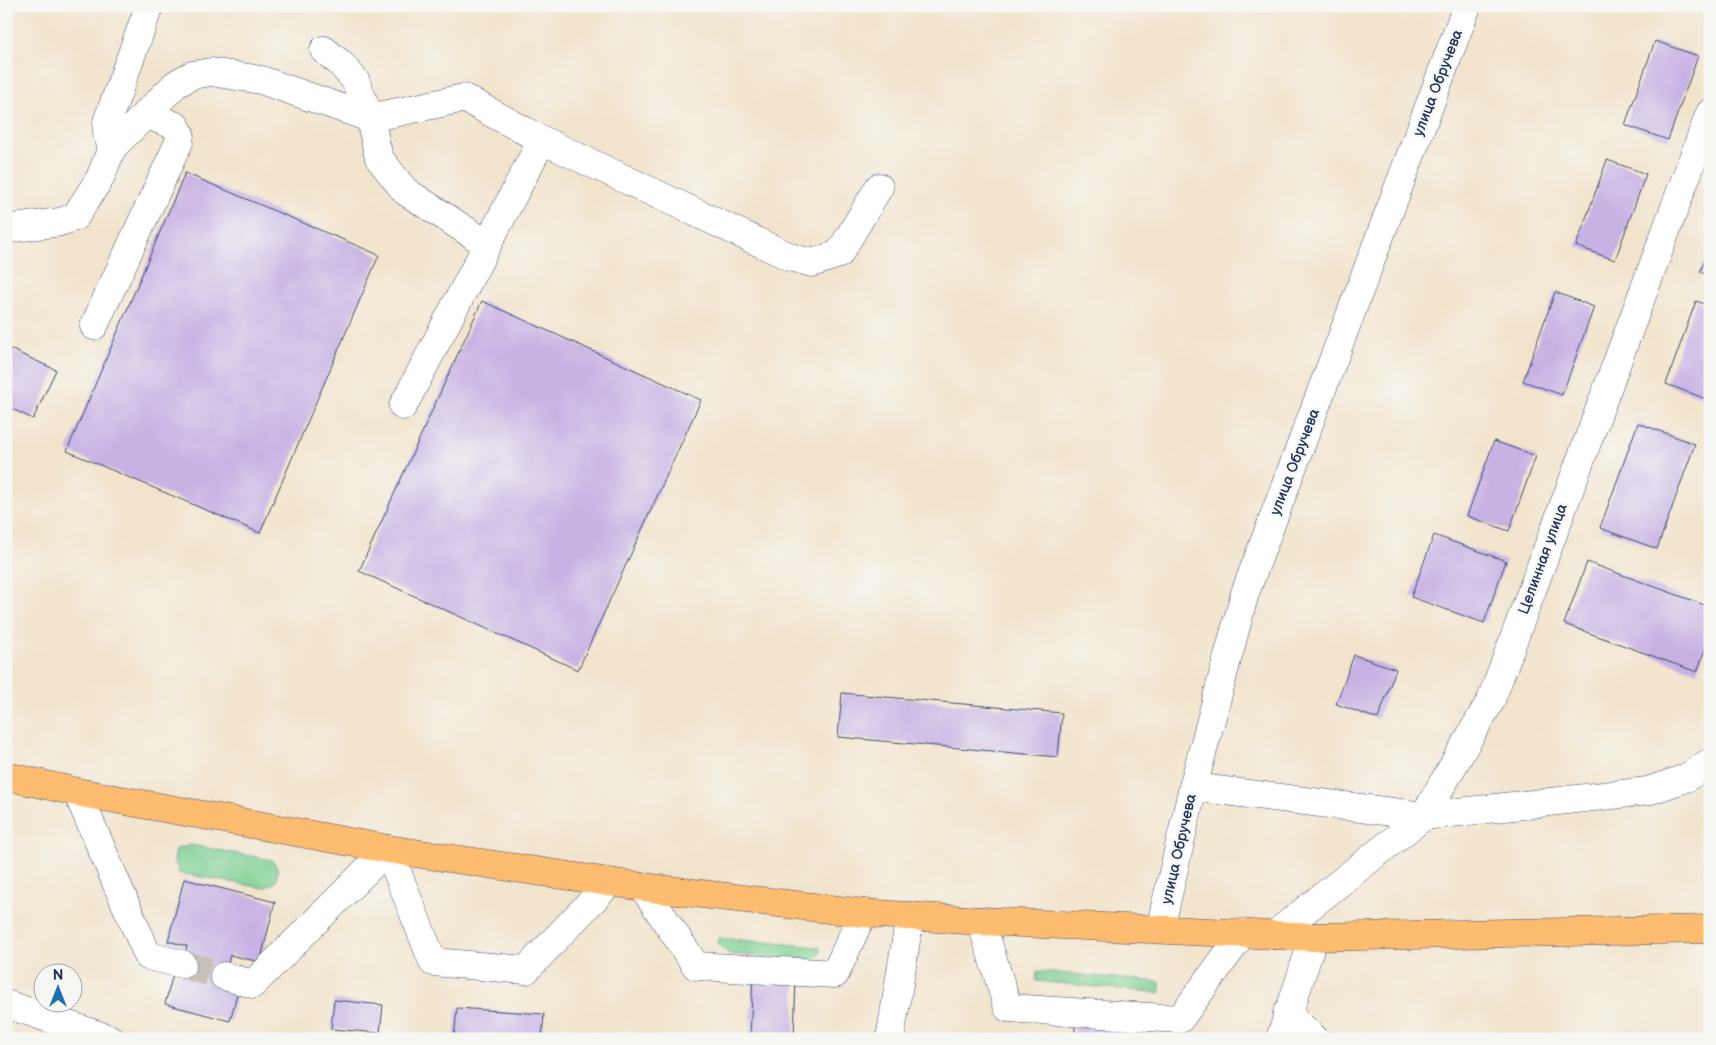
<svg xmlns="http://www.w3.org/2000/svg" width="1716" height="1045" viewBox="0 0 1716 1045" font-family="'Balsamiq Sans',sans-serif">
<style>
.green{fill:#7ccf91;stroke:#4c7f78}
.building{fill:#c7b2e4}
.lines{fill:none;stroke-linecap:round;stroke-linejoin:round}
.minor-tunnel{stroke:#c7c0b6;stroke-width:28;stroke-dasharray:28 14;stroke-linecap:butt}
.minor-casing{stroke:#3b4a6e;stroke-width:29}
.highway-casing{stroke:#3b4a6e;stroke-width:29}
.minor{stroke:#fff;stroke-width:28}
.highway{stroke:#febc70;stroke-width:28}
.labels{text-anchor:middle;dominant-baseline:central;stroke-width:5;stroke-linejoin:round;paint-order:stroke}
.street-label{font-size:15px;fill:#1b2f5e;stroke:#f6f6f2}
</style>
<rect width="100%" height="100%" fill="#f6f6f2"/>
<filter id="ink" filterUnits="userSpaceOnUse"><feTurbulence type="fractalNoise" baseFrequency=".02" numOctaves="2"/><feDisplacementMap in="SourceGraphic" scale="10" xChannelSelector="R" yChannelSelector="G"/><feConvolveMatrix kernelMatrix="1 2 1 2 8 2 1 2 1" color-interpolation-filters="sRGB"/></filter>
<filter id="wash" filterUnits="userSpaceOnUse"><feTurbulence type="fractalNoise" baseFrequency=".0096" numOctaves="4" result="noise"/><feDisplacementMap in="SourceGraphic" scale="20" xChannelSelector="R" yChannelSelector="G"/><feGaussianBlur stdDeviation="1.12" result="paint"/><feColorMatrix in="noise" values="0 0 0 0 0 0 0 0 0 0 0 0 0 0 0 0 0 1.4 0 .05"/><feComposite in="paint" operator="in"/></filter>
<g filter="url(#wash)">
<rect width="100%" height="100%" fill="#f2e4cc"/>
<g class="green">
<path d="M191,845L272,860L278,869L276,882L264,888L179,873L174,860L176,849Z"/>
<path d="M719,938L820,947L821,953L813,961L729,954L718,944Z"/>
<path d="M1037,971L1160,982V993L1036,981Z"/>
</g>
<g id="blocks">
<g class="building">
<path d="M1655,41L1698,56L1668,140L1625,125Z"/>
<path d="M1607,160L1646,174L1615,260L1576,246Z"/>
<path d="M185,173L379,255L260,533L67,451Z"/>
<path d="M1710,247V276L1700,272Z"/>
<path d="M1555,292L1594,307L1562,395L1523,381Z"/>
<path d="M482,301L701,400L578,670L359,571Z"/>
<path d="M1696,301L1710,306L1709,400L1666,384Z"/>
<path d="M6,347L56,370L33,419L6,406Z"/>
<path d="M1638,423L1695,444L1657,549L1600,528Z"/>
<path d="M1494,441L1536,456L1509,531L1467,516Z"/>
<path d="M1434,535L1506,561L1484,623L1411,597Z"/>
<path d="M1587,562L1710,607V636L1697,672L1564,624Z"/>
<path d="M1354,655L1396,669L1378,719L1336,704Z"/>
<path d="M842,693L1062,713L1058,757L838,737Z"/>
<path d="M184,879L275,902L260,962L230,955L223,982L239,986L230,1021L165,1004L173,974L180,975L187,946L168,941Z"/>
<path d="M753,973L796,975L794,1039H750Z"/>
<path d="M334,1000L383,1005L380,1033L331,1029Z"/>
<path d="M457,1008L544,1014L542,1039H454Z"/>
<path d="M1075,1018L1111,1019L1110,1039H1075Z"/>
</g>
</g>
</g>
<g filter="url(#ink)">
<use href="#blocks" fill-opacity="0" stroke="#3b4a6e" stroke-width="1"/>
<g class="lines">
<path class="minor-tunnel" d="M182,964L224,976"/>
<g class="minor-casing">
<g id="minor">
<path d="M324,50L340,63L355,80L370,118L379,158L405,191L487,244"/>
<path d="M112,148L107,133V122L149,7"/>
<path d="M6,229L60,222L75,217L100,178L112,148L176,84L192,75L211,72L261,80L370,118L464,98L542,140L790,257L812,263L839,254L879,187"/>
<path d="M94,326L179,142L180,134L176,126L145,114"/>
<path d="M403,406L542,140"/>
<path d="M1193,787L1424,816L1648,791L1686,778L1710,762"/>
<path d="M77,792L148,956L182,964"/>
<path d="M643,887L696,966L835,974L863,913"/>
<path d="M981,921L1008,1008L1180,1019L1243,933"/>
<path d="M1160,929L1193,787L1245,593L1467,6"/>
<path d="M1274,935L1424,816L1491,700L1710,113"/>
<path d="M224,976L253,984L388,849L433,962L526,970L610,882"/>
<path d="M6,1004L110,1039"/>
<path d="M1287,1013L1315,1039"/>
<path d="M890,1039L910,916"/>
<path d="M1280,1039L1314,937"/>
</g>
</g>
<g class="highway-casing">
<path id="highway" d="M6,776L77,792L388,849L643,887L863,913L981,921L1314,937L1710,929"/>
</g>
<use href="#minor" class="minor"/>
<use href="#highway" class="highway"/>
</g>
</g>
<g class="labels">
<g class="street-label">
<text transform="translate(1438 83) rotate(-69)">улица Обручева</text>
<text transform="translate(1295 462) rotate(-69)">улица Обручева</text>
<text transform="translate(1543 559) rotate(-70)">Целинная улица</text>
<text transform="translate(1179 849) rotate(-77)">улица Обручева</text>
</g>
</g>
<rect width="1716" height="1045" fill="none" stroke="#f6f6f2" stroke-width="25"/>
<g transform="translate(58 988)"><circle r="24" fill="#f6f6f2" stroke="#9ea6b7"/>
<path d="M0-4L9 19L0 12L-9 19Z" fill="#1f6fb2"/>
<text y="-8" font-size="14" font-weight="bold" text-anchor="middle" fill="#1b2f5e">N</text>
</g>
</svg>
